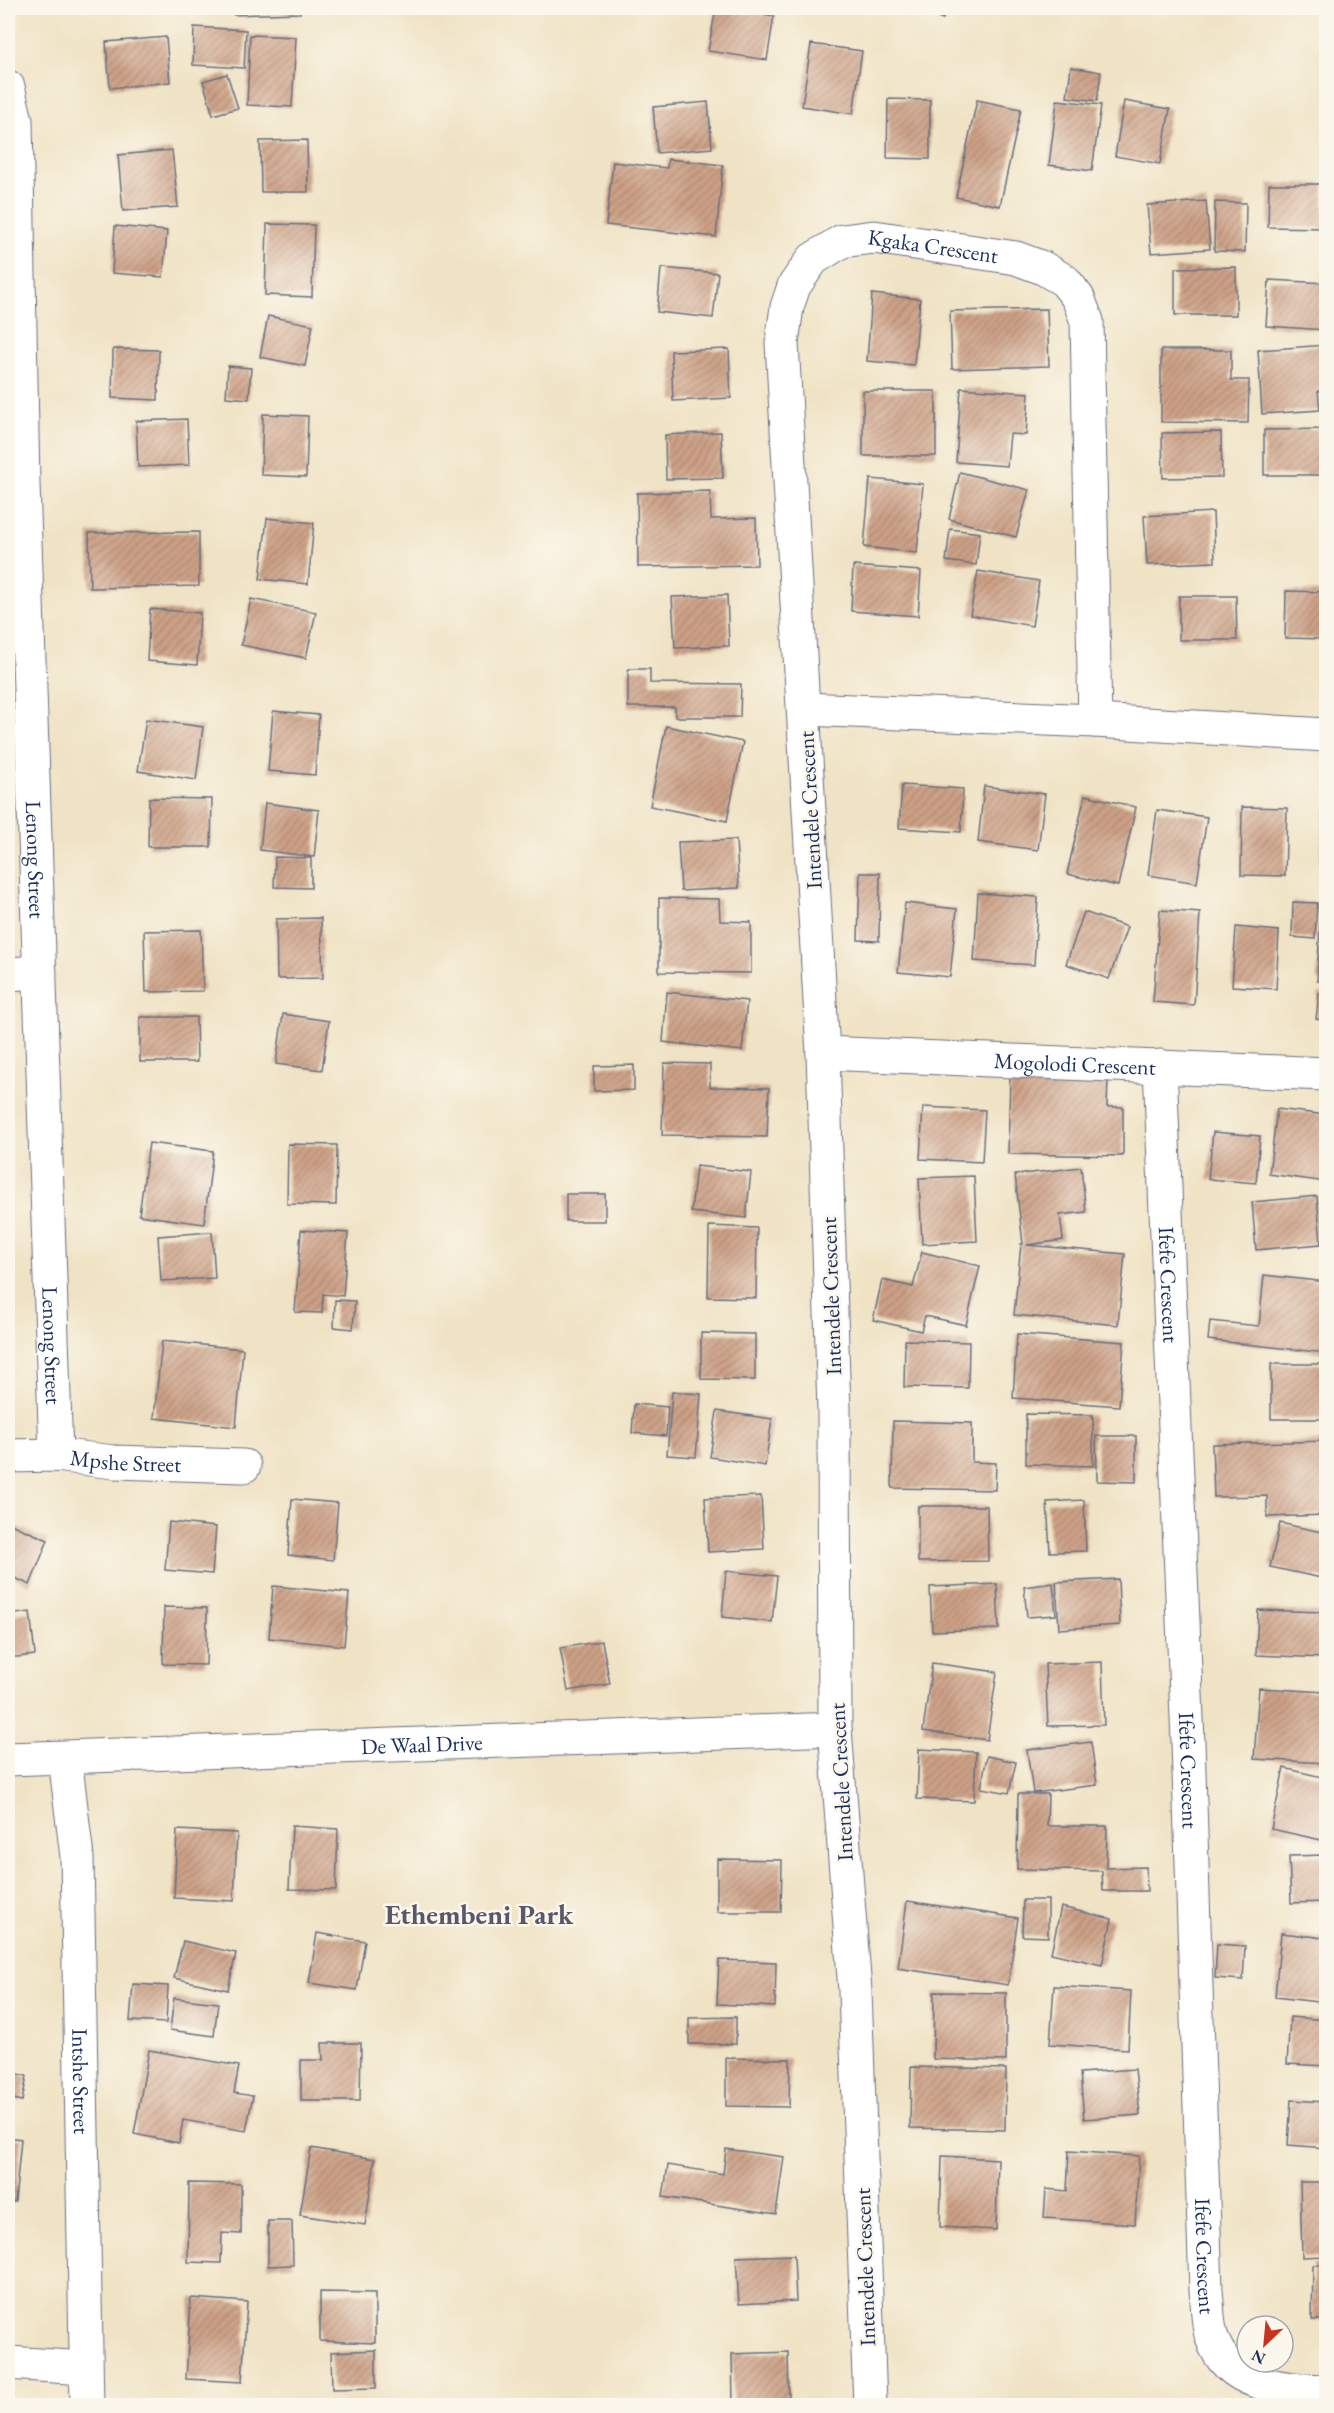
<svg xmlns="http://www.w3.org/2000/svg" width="1334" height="2413" viewBox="0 0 1334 2413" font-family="'EB Garamond',serif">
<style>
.building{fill:url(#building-hatch)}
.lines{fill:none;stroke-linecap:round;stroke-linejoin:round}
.minor-casing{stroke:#666e82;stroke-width:35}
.minor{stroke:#fff;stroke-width:33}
.labels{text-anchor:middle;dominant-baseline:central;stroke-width:5;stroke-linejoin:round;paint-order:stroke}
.street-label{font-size:22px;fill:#1b2f5e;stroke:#fbf7ec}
.district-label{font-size:28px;font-weight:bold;fill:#5a576c;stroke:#fbf7ec}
</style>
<defs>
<pattern id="building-hatch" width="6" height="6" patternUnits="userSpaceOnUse" patternTransform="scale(1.5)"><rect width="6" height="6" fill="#cea186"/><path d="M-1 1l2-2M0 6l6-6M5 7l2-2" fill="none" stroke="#a68471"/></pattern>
</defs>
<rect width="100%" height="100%" fill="#fbf7ec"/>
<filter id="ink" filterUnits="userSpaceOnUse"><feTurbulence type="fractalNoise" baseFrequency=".0167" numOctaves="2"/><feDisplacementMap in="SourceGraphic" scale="12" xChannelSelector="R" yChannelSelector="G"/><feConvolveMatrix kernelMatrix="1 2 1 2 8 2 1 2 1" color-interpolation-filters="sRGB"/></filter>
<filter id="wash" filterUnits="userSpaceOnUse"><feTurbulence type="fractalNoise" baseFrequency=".008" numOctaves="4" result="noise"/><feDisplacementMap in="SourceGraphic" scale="24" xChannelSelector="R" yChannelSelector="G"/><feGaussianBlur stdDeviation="1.35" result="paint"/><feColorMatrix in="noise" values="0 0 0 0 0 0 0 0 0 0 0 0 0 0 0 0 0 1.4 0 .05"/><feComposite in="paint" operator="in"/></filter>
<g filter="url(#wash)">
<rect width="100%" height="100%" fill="#f0e3c5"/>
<g id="blocks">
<g class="building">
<path d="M233,8H300V13L234,15Z"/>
<path d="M716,8L774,16L767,60L708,51Z"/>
<path d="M906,8H946L943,19Z"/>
<path d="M194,27L246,30L244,68L193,65Z"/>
<path d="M250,35L296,37L292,107L247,105Z"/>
<path d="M166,37L170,82L110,88L106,42Z"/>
<path d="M811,44L862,51L853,114L802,106Z"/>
<path d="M1071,67L1101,72L1097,101L1067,97Z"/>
<path d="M227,74L238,108L213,115L203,81Z"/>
<path d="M888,99L930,100V159L887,158Z"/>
<path d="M977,100L1021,109L1000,206L956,197Z"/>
<path d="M1057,100L1101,105L1092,171L1049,165Z"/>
<path d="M1124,101L1170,109L1160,164L1115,156Z"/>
<path d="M708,102L712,148L657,153L653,107Z"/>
<path d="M307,140L308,192H261L260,141Z"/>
<path d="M172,150L178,207L123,211L118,155Z"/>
<path d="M668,159L723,165L716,237L606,225L613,162L667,168Z"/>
<path d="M1269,184H1324V228L1268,227Z"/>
<path d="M1206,201L1210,249L1151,253L1147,205Z"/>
<path d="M1215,202L1246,203L1245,252L1214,251Z"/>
<path d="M267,224L314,225L312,297L265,295Z"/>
<path d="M115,226L167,231L163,277L112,273Z"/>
<path d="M1236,267V315H1175V268Z"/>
<path d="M661,268L718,273L713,318L657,312Z"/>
<path d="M1269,280L1326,283V330L1266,326Z"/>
<path d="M872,294L920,299L914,365L867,361Z"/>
<path d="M1047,309L1049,366L952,369L950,311Z"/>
<path d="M268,316L313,325L305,366L260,357Z"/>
<path d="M1326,345V390L1318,391L1320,410L1262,414L1258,350Z"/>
<path d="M113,349L159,350L158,400L112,398Z"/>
<path d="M729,349L731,398L673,401L671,351Z"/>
<path d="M1161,350H1231V380H1249L1248,423L1161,422Z"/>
<path d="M228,366L251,368L249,399L226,397Z"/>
<path d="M961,388L1029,393L1026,435L1010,434L1007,466L956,462Z"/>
<rect x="863" y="391" width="73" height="65"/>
<path d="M263,414L308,416L306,477L261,475Z"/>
<path d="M187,419L189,465L138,467L136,421Z"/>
<path d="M1326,429V475H1264V430Z"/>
<path d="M721,432L723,478L666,479L665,435Z"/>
<path d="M1221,432L1222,477L1163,478L1162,433Z"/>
<path d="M960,472L1029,490L1016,537L949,519Z"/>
<path d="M870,479L923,484L917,553L864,547Z"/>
<path d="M710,491L711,519L756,518L757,565L638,567L637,493Z"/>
<path d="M1213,512L1215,562L1147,565L1144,516Z"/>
<path d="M267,518L314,523L308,584L260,579Z"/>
<path d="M950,529L980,533L976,565L946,561Z"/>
<path d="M199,532V586L90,588L89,533Z"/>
<path d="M853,566L921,571L918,616L851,611Z"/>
<path d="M978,571L1039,581L1032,626L970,615Z"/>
<path d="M1286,591L1326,592V639L1285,638Z"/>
<path d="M727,595L729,646L675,648L672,597Z"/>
<path d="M1179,596H1236L1237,640H1179Z"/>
<path d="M251,599L316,612L306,658L241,645Z"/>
<path d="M150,609L200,613L197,665L147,661Z"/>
<path d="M628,669H650V683L741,684L740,717H675V707H628Z"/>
<path d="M273,711L319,715L315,775L268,771Z"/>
<path d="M146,719L203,727L196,780L138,771Z"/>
<path d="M666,726L743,742L727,821L650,806Z"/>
<path d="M902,785L963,789L961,832L899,828Z"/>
<path d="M984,786L1045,794L1038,850L978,842Z"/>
<path d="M1085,795L1136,807L1118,886L1067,874Z"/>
<path d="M149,798L212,799L211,847H148Z"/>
<path d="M265,803L319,810L314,857L260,850Z"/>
<path d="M1242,807L1287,808L1285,876L1241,875Z"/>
<path d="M1325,809L1326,810V862H1320Z"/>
<path d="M1157,810L1207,817L1197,883L1148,875Z"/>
<path d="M736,840L739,888L681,891L678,842Z"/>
<path d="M275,857L311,858V888L274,887Z"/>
<path d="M860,873H880L879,941L858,940Z"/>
<path d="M978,893L1038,897L1034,965L974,961Z"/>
<path d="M659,898L719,899L720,921L751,922V973L659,972Z"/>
<path d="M1293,902L1317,903L1315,939L1292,937Z"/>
<path d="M905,903L957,909L950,977L898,972Z"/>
<path d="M1160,910L1200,913L1194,1005L1153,1002Z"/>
<path d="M1084,912L1127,927L1109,979L1066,964Z"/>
<path d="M321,918L323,978L277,979L276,919Z"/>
<path d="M1320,924H1326V981H1317Z"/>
<path d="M1236,927L1279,931L1276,989L1232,986Z"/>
<path d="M201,930L203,991L146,992L144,931Z"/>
<path d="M667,992L747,1001L742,1051L663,1042Z"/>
<path d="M1319,993L1326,994V1020L1316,1019Z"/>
<path d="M283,1014L329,1021L322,1070L276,1064Z"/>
<path d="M140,1017H196L197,1062H140Z"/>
<path d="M664,1063L710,1064V1087L769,1088L767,1137L662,1135Z"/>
<path d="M634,1065V1090L594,1091V1066Z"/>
<path d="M1010,1076L1108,1078L1107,1107H1123V1156L1008,1154Z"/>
<path d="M923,1107L985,1110L982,1162L920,1159Z"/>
<path d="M1277,1109L1326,1115V1182L1269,1174Z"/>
<path d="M1213,1132L1260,1136L1256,1183L1208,1179Z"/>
<path d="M149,1143L213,1151L204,1224L139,1215Z"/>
<path d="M288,1144L337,1145L336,1205L287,1204Z"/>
<path d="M696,1166L751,1172L746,1218L691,1212Z"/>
<path d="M1081,1167L1086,1212L1060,1215L1063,1240L1027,1245L1125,1254L1118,1325L1014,1315L1021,1244H1023L1015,1175Z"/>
<path d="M974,1176L977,1241L922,1244L919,1178Z"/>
<rect x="566" y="1194" width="39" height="27"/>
<path d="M1317,1196L1321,1244L1256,1250L1252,1202Z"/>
<path d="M709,1226L757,1228L756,1298L708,1297Z"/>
<path d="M301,1230L348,1233L343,1296L323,1294L322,1313L295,1312Z"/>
<path d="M212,1232L215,1278L161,1281L158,1236Z"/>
<path d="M922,1252L980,1266L966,1325L925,1316L921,1331L873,1320L882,1280L913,1287Z"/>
<path d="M1264,1275L1326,1282V1353L1208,1340L1210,1321L1259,1326Z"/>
<path d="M335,1300L355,1301L353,1329L334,1327Z"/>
<path d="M701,1333L755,1334V1380L701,1379Z"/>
<path d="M1017,1334L1124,1342L1119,1406L1013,1398Z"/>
<path d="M905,1340L969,1342L968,1388L904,1387Z"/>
<path d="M162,1341L243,1349L236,1427L154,1418Z"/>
<rect x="1271" y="1364" width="55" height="55"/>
<path d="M672,1392L701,1394L696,1457L667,1455Z"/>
<path d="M634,1404L668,1407L666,1436L632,1433Z"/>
<path d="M717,1411L772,1419L765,1466L710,1457Z"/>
<path d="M1026,1414L1093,1415V1466L1026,1464Z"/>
<path d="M893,1421L972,1423V1462L996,1463L995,1490L892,1488Z"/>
<path d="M1096,1436H1136V1482L1097,1481Z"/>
<path d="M1326,1441V1515L1267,1517V1496L1214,1497L1212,1444Z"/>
<path d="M761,1496L764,1549L708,1552L705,1498Z"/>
<path d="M292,1499L338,1503L333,1560L288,1555Z"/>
<path d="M1084,1500L1086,1551L1050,1552L1047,1502Z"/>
<path d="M918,1506H987L988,1561L918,1562Z"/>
<path d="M169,1522L216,1527L212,1574L165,1570Z"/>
<path d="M8,1523L48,1540L30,1585L8,1575Z"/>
<path d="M1280,1523L1326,1533V1579L1270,1567Z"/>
<path d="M726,1571L777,1576L772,1622L722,1617Z"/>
<path d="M1118,1579L1120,1625L1059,1629L1056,1582Z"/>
<path d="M1053,1583L1056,1615L1027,1617L1024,1587Z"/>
<path d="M997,1584L999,1629L932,1631L930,1587Z"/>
<path d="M273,1586L349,1593L344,1646L269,1638Z"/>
<path d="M164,1607L207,1608L206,1665L163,1664Z"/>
<path d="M1258,1610L1325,1612L1324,1658L1256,1655Z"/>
<path d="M30,1612L35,1655L8,1658V1615Z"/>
<path d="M602,1641L610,1684L568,1691L560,1648Z"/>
<path d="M1102,1662L1104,1725L1048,1726L1045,1664Z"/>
<path d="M932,1663L997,1672L987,1740L923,1731Z"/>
<path d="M1259,1688L1326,1692V1763L1254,1759Z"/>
<path d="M1091,1742L1097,1785L1033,1793L1027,1750Z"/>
<path d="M919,1749L976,1752L974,1801L917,1799Z"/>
<path d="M987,1756L1016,1762L1009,1793L981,1788Z"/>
<path d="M1284,1768L1326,1778V1841L1271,1829Z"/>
<path d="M1018,1794H1048L1047,1826H1107L1106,1868L1146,1867L1147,1891H1103L1102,1871L1017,1869Z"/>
<path d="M292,1826L338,1829L336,1890L289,1889Z"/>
<path d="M177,1830L237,1833L234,1901L174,1898Z"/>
<path d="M1326,1855V1902L1291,1903L1289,1856Z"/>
<path d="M717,1859L782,1860L781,1912H717Z"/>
<path d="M1023,1900H1048V1937L1022,1936Z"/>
<path d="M907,1901L1018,1918L1008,1985L898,1968Z"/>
<path d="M1061,1907L1112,1919L1102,1965L1051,1953Z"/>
<path d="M317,1933L365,1941L357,1990L309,1983Z"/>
<path d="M1281,1933L1326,1938V2003L1275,1997Z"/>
<path d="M183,1941L236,1953L228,1990L174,1978Z"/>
<path d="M1217,1944L1245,1946L1243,1980L1215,1978Z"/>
<path d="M719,1960L776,1962L775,2007L717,2004Z"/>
<path d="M133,1984L168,1986L166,2023L130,2021Z"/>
<path d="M1054,1986L1131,1991L1128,2049L1050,2044Z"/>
<path d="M934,1992L1006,1993V2061L933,2059Z"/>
<path d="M174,1998L218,2003L214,2036L170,2030Z"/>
<path d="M736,2017V2044H689V2018Z"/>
<path d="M1290,2017L1326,2020V2066L1287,2064Z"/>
<path d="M322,2043H361L360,2101H301V2060H323Z"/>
<path d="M149,2050L239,2066L234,2093L253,2096L246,2131L183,2120L179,2143L134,2134Z"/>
<path d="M726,2058L790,2059L789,2107L726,2106Z"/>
<path d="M911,2067L1006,2069L1005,2130L910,2128Z"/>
<path d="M1135,2069L1140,2115L1084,2119L1080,2073Z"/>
<path d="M8,2072L27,2076L22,2101L8,2098Z"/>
<path d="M1291,2100L1326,2102V2148L1288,2145Z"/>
<path d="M8,2137L21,2139L15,2202H8Z"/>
<path d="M311,2148L375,2159L365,2225L300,2215Z"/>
<path d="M726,2149L784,2157L776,2214L663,2197L668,2165L723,2174Z"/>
<path d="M1069,2151L1139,2156L1135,2224L1044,2218L1046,2189L1067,2191Z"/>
<path d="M942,2156L998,2159L996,2230L940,2227Z"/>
<path d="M1300,2182H1326V2256L1302,2257Z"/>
<path d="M189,2183L241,2184V2234L222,2233L221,2263L188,2262Z"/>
<path d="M268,2221H292L293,2265L268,2266Z"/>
<path d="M794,2255L796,2301L739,2304L736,2257Z"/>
<path d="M1313,2265H1326V2320H1312Z"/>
<path d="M320,2292L375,2293V2343L320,2341Z"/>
<path d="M191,2298L247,2302L242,2382L186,2379Z"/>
<path d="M376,2350V2388L332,2389L331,2352Z"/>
<path d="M788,2352L789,2402L733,2404L732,2354Z"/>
</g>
</g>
</g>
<g filter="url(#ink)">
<use href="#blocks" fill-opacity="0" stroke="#666e82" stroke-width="1.5"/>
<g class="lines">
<g class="minor-casing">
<g id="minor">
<path id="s1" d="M8,87L16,121L23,483L56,1455"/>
<path d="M804,709L1095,721L1326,735"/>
<path d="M8,974L40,972"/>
<path id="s2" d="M823,1053L1326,1074"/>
<path id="s3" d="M1160,1066L1188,1742L1206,2291C1208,2306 1207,2324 1212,2338C1228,2387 1282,2389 1326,2391"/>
<path id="s4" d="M8,1456L56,1455L114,1462L244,1466"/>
<path id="s5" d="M65,1758L77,1857L87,2406"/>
<path id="s6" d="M8,1759L835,1729"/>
<path d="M8,2363L85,2368"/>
<path id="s7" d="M870,2406L855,1991L835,1729L834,1411L823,1053L782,343L787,307L794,286L813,259L842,241L874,237L1016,258L1043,268L1065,281L1078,298L1087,321L1095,721"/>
</g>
</g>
<use href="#minor" class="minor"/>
</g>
</g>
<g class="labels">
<g class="street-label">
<text stroke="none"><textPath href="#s7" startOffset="2283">Kgaka Crescent</textPath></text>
<text transform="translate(810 810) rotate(-93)">Intendele Crescent</text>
<text stroke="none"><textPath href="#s1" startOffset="774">Lenong Street</textPath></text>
<text stroke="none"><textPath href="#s2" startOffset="252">Mogolodi Crescent</textPath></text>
<text stroke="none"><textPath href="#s3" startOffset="219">Ifefe Crescent</textPath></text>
<text transform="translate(831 1296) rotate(-92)">Intendele Crescent</text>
<text stroke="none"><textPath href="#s1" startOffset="1260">Lenong Street</textPath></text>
<text stroke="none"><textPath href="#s4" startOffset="118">Mpshe Street</textPath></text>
<text stroke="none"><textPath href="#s6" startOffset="414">De Waal Drive</textPath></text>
<text stroke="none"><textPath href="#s3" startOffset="705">Ifefe Crescent</textPath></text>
<text transform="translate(841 1782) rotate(-93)">Intendele Crescent</text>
<text stroke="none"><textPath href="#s5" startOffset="324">Intshe Street</textPath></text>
<text stroke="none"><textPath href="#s3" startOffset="1191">Ifefe Crescent</textPath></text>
<text transform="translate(865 2267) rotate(-92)">Intendele Crescent</text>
</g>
<g class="district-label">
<text x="479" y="1914">Ethembeni Park</text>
</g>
</g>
<rect width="1334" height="2413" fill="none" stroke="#fbf7ec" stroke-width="30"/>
<g transform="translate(1265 2344) rotate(206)"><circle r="28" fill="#fbf7ec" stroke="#a1a7b3" stroke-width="1.5"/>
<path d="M0-4.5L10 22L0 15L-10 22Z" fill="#c8321e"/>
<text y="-9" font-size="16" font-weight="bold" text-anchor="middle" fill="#1b2f5e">N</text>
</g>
</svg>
